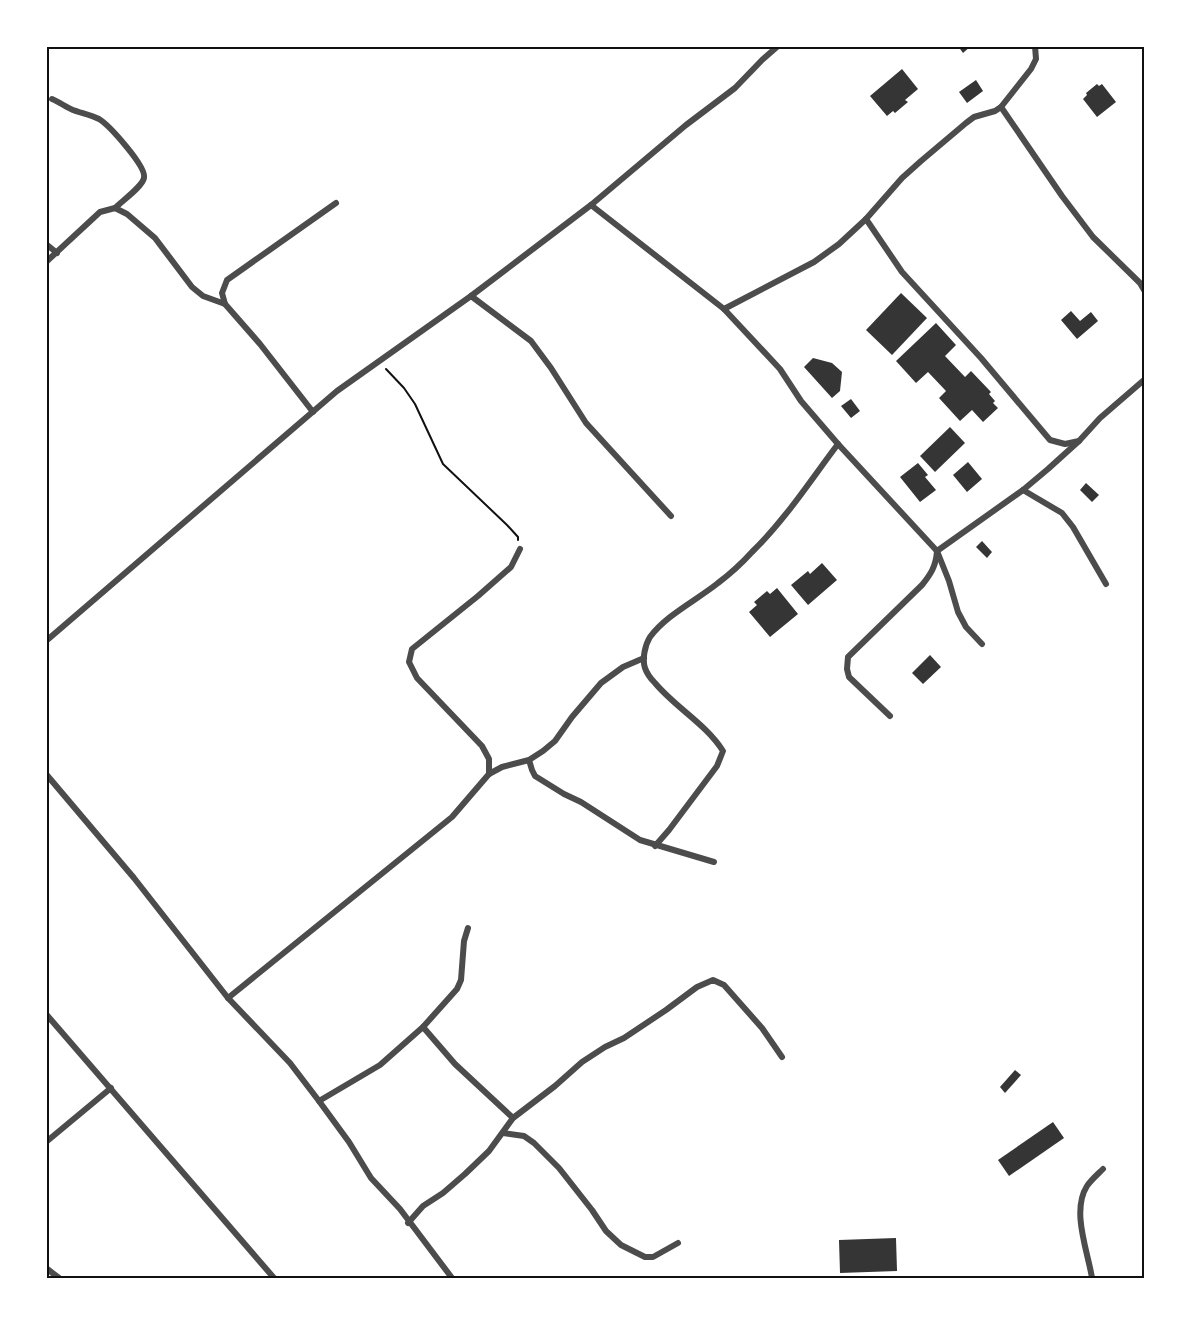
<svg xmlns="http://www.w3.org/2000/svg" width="1191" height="1325" viewBox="0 0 1191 1325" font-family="'DejaVu Sans',sans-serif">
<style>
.building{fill:#353535}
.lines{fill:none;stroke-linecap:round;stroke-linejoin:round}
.path{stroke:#111;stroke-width:2}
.minor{stroke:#4c4c4c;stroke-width:6}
.neatline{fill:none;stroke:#111;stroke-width:2}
</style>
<rect width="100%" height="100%" fill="#fff"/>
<g class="building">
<path d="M958,46H971L963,53Z"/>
<path d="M902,69L918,89L905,100L908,102L895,113L893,111L887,116L870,96Z"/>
<path d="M976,80L983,91L967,103L959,92Z"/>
<path d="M1097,84L1099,86L1102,84L1116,102L1097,117L1083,99L1087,95L1086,93Z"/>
<path d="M901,293L927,318L892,355L866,330Z"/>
<path d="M1071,311L1080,321L1091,312L1098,321L1077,339L1061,320Z"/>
<path d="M936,323L956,345L945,356L965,377L971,371L991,392L989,394L995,401L993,403L998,408L983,422L972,410L960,421L939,398L946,391L928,372L916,383L896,361Z"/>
<path d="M813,358L832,363L842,372L840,391L832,398L804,367Z"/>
<path d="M851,399L860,411L851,418L841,406Z"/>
<path d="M950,427L965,443L935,472L920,456Z"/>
<path d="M968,462L982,479L967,492L953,475Z"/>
<path d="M918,463L928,475L925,477L936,490L920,502L900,477Z"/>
<path d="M1086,483L1099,495L1092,502L1080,490Z"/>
<path d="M982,541L992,552L987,558L976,547Z"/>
<path d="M822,563L837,580L808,605L791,585L808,571L810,574Z"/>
<path d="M777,588L798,614L770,637L749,612L757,605L754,602L767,591L770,594Z"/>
<path d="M930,655L941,667L923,684L912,673Z"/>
<path d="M1015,1070L1021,1075L1005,1093L1000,1087Z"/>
<path d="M1053,1122L1064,1138L1009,1176L998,1160Z"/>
<path d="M896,1238L897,1271L840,1273L839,1240Z"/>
</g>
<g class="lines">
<path class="path" d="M386,369L404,388L415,404L443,464L507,525L518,537V540"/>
<g class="minor">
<path d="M52,99C59,102 66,107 73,110C81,113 91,115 99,119C109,125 147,167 144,178C142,187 122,201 115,208"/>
<path d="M1001,107L1062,196L1093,237L1140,283L1144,290"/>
<path d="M591,205L724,309L780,369L801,401L838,444L937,551L949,581L958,612L966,627L982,644"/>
<path d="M866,219L902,272L981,358L1050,440L1065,444L1079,441"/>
<path d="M46,244L57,253"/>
<path d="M46,262L100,212L115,208L127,214L155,238L192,287L203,296L225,304"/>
<path d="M471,296L531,341L551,368L586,423L671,516"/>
<path d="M724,309L814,262L839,244L866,219L902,178L921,161L966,123L974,117L995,111L1001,107L1031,69L1036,59L1035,46"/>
<path d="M313,412L260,344L225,304L222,293L227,280L336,203"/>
<path d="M1023,490L1062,513L1073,527L1106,584"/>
<path d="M46,641L337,391L471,296L591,205L686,125L735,88L762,60L778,46"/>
<path d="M890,716L849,677L847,669L848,657L922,585C931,574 936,566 937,551L1023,490L1048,469L1079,441L1100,418L1144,380"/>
<path d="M529,760L532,770L535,776L564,794L581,802L640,840L714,862"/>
<path d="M46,774L134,878L228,998L290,1063L319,1101L380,1065L423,1027L457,989L461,980L464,941L468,928"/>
<path d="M489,774V759L482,746L417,678L409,662L412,649L478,596L511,567L520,549"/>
<path d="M655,846L669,830L717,766L723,751C706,724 676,708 655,683C651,679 647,674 645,668C642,659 645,645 650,637C666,615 697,600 718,583C730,574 742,563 752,552C785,520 810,481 838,444"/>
<path d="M228,998L452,817L489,774L502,767L529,760L543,751L555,741L572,717L601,683L623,667L644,658"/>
<path d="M46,1014L274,1278"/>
<path d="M423,1027L455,1064L513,1118"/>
<path d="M319,1101L349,1142L371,1178L400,1209L452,1278"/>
<path d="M503,1133L524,1136L534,1143L559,1168L592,1210L606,1231L621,1245L645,1257H653L678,1243"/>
<path d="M46,1142L111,1088"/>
<path d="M408,1223L423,1206L443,1193L465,1174L489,1151L513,1118L555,1086L582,1062L605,1047L624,1038L666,1010L697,987L713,980L724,985L762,1028L782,1057"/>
<path d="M46,1268L59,1278"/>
<path d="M1092,1278C1088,1252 1071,1211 1087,1186C1091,1180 1098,1174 1103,1169"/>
</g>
</g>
<rect width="1191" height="1325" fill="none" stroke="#ffffff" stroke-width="96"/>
<rect x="48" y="48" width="1095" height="1229" class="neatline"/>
</svg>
